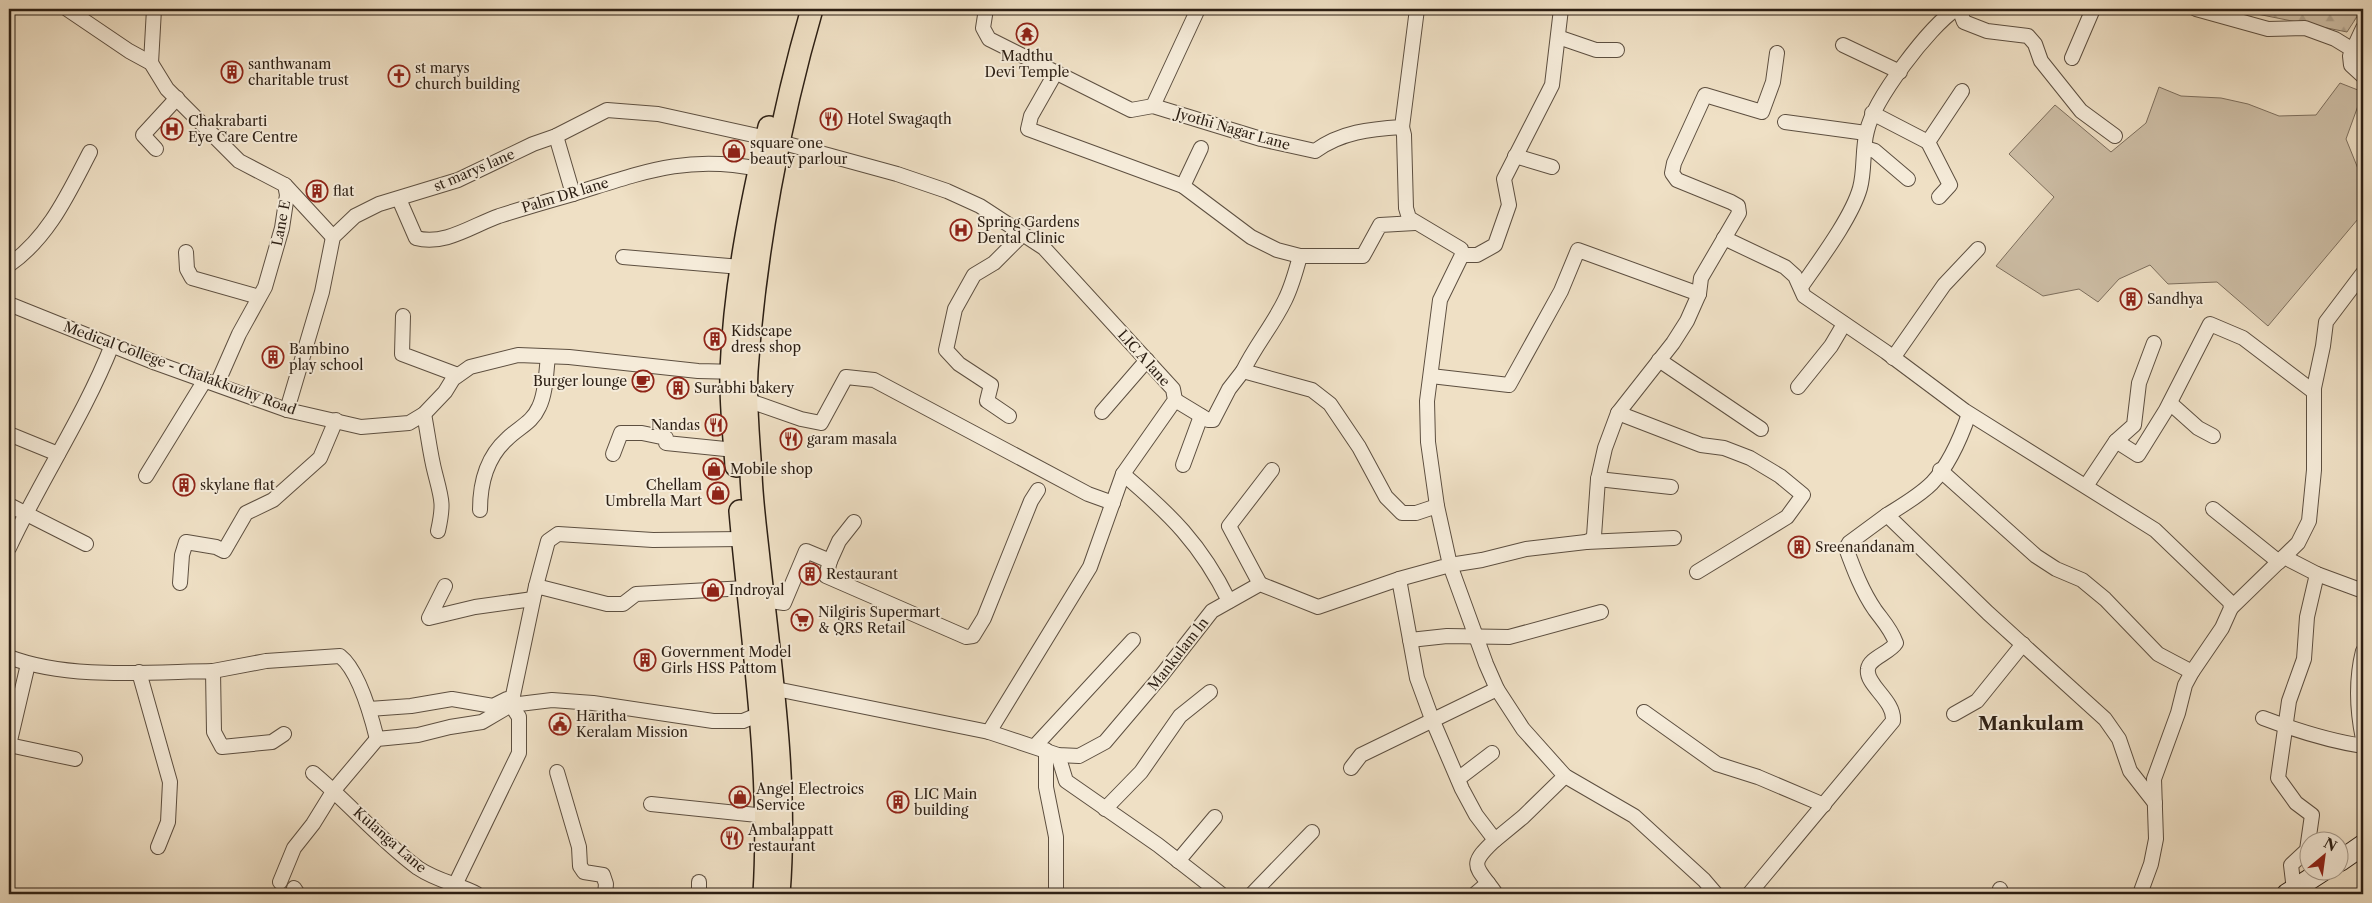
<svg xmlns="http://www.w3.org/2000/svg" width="2372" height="903" viewBox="0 0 2372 903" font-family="'Libre Caslon Text',serif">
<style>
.grass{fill:#cebfa7;stroke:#7d6f5e}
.forest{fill:url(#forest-firs);stroke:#7d6f5e}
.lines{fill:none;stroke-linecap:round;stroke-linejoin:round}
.street-casing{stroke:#5d4f40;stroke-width:16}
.secondary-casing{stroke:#2c1f14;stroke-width:22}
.primary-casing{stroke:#2c1f14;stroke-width:24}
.street{stroke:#f5ebd9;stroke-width:14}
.secondary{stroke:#f5ebd9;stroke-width:20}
.primary{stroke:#efe0c5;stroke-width:21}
.labels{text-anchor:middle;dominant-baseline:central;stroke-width:4;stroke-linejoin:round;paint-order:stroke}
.poi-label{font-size:14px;fill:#2c1f14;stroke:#f5ebd9;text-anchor:start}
.street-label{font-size:14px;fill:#2c1f14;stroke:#f5ebd9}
.district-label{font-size:19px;font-weight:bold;fill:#2c1f14;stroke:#f5ebd9}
</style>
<defs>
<pattern id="forest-firs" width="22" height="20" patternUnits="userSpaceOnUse" patternTransform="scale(1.25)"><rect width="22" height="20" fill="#cebfa7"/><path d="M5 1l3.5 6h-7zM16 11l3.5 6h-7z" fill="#b1a48f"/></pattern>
</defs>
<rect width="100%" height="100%" fill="#efe0c5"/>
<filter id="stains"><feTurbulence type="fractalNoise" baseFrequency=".004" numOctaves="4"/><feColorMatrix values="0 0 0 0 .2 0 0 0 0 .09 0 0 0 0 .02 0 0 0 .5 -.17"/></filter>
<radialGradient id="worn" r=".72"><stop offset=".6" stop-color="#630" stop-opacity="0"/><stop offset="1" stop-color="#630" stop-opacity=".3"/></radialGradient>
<path class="grass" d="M2340,83L2363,92L2346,139L2363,181V213L2268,326L2217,282L2168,284L2150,265L2119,279L2098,302L2079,289L2043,296L1996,266L2054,197L2009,154L2055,105L2111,152L2146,123L2159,87L2181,96L2221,98L2248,104L2279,116L2316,115Z"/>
<path class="forest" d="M2232,9H2362L2347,32Z"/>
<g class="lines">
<g class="street-casing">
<g id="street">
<path d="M67,9L129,51L151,63L167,89L239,161L285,185L287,195L282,228L265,287L239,334L217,384"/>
<path d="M986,9L983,28L989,39L1131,110L1153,106L1261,139L1315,151C1341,132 1370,129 1402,127L1417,9"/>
<path d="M1959,9L1964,22L1987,31L2028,36L2035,44L2041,61L2081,111L2115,136"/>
<path d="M2196,9L2268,29L2305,28L2335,39L2353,50"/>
<path d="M2363,28L2350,56L2351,65L2363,76"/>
<path d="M1558,37L1596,50H1617"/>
<path d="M1843,45L1900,72"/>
<path d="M2072,58L2093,9"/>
<path d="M151,63L154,9"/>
<path d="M1056,72L1031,116L1028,129L1183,186L1251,237L1277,250L1300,256C1296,271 1292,286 1285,300C1273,325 1255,346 1243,371L1312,390L1330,404L1359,447L1386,497L1402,513H1416L1437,506"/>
<path d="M1153,106L1198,9"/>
<path d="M1872,113L1928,142"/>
<path d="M1785,122L1866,133"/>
<path d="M556,136L573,194"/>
<path d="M780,142L897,174L947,191L980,206L1044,248L1173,389L1175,400L1123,474L1090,567L989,732"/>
<path d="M1865,148L1875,151L1908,179"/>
<path d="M156,149L143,135L177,98"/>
<path d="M1515,156L1552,167"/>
<path d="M285,185L333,237"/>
<path d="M1183,186L1201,148"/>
<path d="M1939,197L1950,185L1928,142L1962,91"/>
<path d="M399,199L416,238C445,246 473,225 499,216C524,208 548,201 573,194C641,173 686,154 759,169"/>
<path d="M1724,238L1785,267L1795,276L1804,296L1886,352L1965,411L2155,530L2230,602L2231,608L2222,628L2192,672L2185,685L2178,713L2154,779L2156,839L2151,864L2140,894"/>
<path d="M186,252L187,269L192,278L259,297"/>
<path d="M1462,255H1477L1495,245L1509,205L1504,179L1552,85L1561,9"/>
<path d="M1300,256H1363L1380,225L1415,223"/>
<path d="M623,257L741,267"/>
<path d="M9,265C49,237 68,194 90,152"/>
<path d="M1801,287C1819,261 1852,217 1860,188C1865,170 1862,149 1867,131C1874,99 1929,27 1956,9"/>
<path d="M9,304L156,363L287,410L361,427L409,423L424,414L445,392L453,379L470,367L518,355L569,357L698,371L739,372"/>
<path d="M403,316L402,354L458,375"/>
<path d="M1893,358L1944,285L1978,249"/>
<path d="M1659,360L1761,429"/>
<path d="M1431,376L1509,385L1561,291L1578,250L1699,294"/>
<path d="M1798,387L1831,346L1844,324"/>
<path d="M747,400L801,419L821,423L846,377L874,380L1088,494L1113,503"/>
<path d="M1175,400L1208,420H1213L1229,389L1243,371"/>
<path d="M2170,403L2198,428L2213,436"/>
<path d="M287,410L322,292L333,237L355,216L379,204L458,180L533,144L556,136L607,110L658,114L767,138"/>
<path d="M1102,412L1147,360"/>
<path d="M1618,413L1701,445L1724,448L1750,458L1780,476L1803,495L1787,517L1697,572"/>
<path d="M424,414C428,434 430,454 435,473C442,500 444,504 438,531"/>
<path d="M1969,414C1961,437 1949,465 1932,483C1919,496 1903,505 1887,515L1988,613L2105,719L2119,739L2130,771L2155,803"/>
<path d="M1009,416L987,401L991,385L959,364L946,350L955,309L974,275L994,263L1023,234"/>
<path d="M9,434L58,454"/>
<path d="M2116,441L2134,425L2139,383L2154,343"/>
<path d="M613,454L621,433H642L666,438V443L735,450"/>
<path d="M1183,465L1201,416"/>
<path d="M1940,470L2036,556L2056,569L2082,580L2105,599L2158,654L2192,672"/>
<path d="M1123,474C1170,514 1201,544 1229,601"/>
<path d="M146,476L205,380"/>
<path d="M1598,479L1671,487"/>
<path d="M2086,486L2116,441L2138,455L2166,410L2210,324L2243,338L2314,392"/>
<path d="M9,505L86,544"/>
<path d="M2213,509L2279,562"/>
<path d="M480,510C480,484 487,457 507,439C519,427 532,423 539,407C546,393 546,372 548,357"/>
<path d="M1586,542L1674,538"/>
<path d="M9,548C41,479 84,416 112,345"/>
<path d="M2284,557L2317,574L2363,591"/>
<path d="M830,561L839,541L854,522"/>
<path d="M1399,579L1450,565L1437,506L1428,442L1427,401L1440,300L1462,255L1461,249L1409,218L1406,208L1404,135L1402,127"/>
<path d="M180,583L182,555L186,542L216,547L224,551L246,513L273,500L320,458L336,420"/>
<path d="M1260,584L1229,526L1272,470"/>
<path d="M445,586L429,618L475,607L533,599"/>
<path d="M536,586L548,541L558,534L653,540L742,539"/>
<path d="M746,588L636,594L623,604H607L536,586L511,705L552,700L593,703L713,721H743L760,714"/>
<path d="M764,600L784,603L806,551L830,561L826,576L966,637L973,636L984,618L1031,501L1038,490"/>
<path d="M2231,608L2298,543L2309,521L2314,470V388L2323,346L2326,322L2363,273"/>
<path d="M1410,640L1447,636L1509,637L1601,612"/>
<path d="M2363,651C2356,679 2357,710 2363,739"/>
<path d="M9,657C69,680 149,672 213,671L214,732L222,747L272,742L284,734"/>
<path d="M28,664L9,745L75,759"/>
<path d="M213,671L266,661L340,656C358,670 371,715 377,739"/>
<path d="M139,672L170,782L168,822L158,847"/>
<path d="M766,687L989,732L1058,755L1079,756L1105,742L1161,676L1212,611L1260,584L1318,607L1399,579L1417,678L1432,719L1462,789L1476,815L1495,840C1466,867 1477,866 1496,894"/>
<path d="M1497,689L1486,664L1450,565L1482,560L1526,549L1586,542L1591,540L1594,536L1598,479L1605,448L1618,413L1673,343L1687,321L1699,294L1701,278L1739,213L1738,206L1731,202L1677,180L1672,173L1674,163L1705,95L1762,112L1773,82L1777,53"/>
<path d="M369,709L411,706L452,699L493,706L507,699"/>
<path d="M1644,712L1717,764L1758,777L1824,805"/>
<path d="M1954,714L1977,701L2023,644"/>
<path d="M2263,718C2295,730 2329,741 2363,746"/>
<path d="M1035,746L1133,640"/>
<path d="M1046,750V787L1056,837V894"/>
<path d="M1058,755L1066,781L1158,845L1221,894"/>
<path d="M1351,768L1361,755L1497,689L1523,729L1565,776L1634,816L1704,880L1716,894"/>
<path d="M557,772L579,847L580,866L584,872L603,875L606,884L605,894"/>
<path d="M313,773C349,803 380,840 418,868C437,881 458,884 477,894"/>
<path d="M1458,779L1492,753"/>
<path d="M651,804L767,816"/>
<path d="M1105,809L1141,772L1180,716L1210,692"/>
<path d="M1495,840L1523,817L1565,776"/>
<path d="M1178,861L1215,817"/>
<path d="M280,882L294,848L313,824L334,790L377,739L418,735L450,727L482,722L511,705L519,717V753L455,885"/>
<path d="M294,888L298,894"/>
<path d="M2000,889L2002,894"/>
<path d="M2294,890L2291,865L2307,850L2312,815L2296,803L2278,778L2289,701L2304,659L2307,617L2317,574"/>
<path d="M699,894V882"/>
<path d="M1252,894L1312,832"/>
<path d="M1475,894L1488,883"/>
<path d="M1749,894L1893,721C1895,700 1865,685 1868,669C1869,658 1890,653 1896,643C1891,629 1883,621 1875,610C1862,591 1854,570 1846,548L1849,543L1887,515"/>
</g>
</g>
<g class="secondary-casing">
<g id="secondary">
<path d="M2340,861L2363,845"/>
<path d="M2287,894L2324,870"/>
</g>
</g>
<g class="primary-casing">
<g id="primary">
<path d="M736,466C734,434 730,402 731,371C734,289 750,207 769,127"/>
<path d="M740,511C751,638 772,766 764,894"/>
<path d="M779,894C788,782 771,671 759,559C756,531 752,502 751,474C749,440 745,405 747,371C755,253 779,122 812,9"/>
</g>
</g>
<use href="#street" class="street"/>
<use href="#secondary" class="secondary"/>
<use href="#primary" class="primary"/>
</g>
<defs>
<g id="temple-ring" transform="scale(1.125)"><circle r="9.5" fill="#f5ebd9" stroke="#8f2418" stroke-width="1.5"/><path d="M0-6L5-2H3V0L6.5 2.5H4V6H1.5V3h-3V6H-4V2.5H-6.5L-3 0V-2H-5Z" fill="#8f2418"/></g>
<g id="building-ring" transform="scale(1.125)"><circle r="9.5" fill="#f5ebd9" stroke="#8f2418" stroke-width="1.5"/><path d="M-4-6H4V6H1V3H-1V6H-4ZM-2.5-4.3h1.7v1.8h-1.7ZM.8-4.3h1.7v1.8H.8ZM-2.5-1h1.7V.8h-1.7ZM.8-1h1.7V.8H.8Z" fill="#8f2418"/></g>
<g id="church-ring" transform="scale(1.125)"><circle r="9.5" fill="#f5ebd9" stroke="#8f2418" stroke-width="1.5"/><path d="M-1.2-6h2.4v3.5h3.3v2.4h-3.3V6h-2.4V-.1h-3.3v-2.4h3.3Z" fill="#8f2418"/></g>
<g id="restaurant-ring" transform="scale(1.125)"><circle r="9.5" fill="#f5ebd9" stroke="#8f2418" stroke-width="1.5"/><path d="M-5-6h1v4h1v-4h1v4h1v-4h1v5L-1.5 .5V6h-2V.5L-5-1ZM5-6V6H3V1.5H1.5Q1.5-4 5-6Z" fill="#8f2418"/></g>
<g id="hospital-ring" transform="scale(1.125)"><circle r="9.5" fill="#f5ebd9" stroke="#8f2418" stroke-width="1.5"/><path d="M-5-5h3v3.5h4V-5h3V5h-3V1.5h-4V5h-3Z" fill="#8f2418"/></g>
<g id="shop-ring" transform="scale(1.125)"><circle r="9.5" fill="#f5ebd9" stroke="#8f2418" stroke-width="1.5"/><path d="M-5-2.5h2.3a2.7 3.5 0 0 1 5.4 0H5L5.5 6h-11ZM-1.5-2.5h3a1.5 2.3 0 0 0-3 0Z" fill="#8f2418"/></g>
<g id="cafe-ring" transform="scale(1.125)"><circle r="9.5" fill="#f5ebd9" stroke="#8f2418" stroke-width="1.5"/><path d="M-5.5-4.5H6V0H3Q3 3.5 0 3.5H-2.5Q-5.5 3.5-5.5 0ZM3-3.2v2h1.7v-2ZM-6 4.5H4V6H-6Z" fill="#8f2418"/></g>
<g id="supermarket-ring" transform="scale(1.125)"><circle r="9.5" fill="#f5ebd9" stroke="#8f2418" stroke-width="1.5"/><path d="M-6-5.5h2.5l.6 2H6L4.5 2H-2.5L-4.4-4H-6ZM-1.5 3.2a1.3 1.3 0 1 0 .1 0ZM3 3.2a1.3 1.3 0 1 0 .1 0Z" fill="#8f2418"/></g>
<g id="civic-ring" transform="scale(1.125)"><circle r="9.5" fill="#f5ebd9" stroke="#8f2418" stroke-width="1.5"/><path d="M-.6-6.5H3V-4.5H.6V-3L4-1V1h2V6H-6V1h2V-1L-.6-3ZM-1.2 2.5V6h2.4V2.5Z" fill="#8f2418"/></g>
</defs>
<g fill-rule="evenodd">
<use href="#temple-ring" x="1027" y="34"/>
<use href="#building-ring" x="232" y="72"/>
<use href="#church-ring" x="399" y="76"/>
<use href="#restaurant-ring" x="831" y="119"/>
<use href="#hospital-ring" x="172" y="129"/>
<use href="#shop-ring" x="734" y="151"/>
<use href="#building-ring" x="317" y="191"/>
<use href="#hospital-ring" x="961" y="230"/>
<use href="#building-ring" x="2131" y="299"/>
<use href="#building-ring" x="715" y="339"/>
<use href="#building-ring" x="273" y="357"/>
<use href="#cafe-ring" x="643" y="381"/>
<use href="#building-ring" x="678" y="388"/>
<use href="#restaurant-ring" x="716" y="425"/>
<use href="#restaurant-ring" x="791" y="439"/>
<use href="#shop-ring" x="714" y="469"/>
<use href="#building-ring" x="184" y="485"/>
<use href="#shop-ring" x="718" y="493"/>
<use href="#building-ring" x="1799" y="547"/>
<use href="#building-ring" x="810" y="574"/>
<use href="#shop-ring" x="713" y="590"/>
<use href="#supermarket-ring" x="802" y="620"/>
<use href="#building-ring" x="645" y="660"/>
<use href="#civic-ring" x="560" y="724"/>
<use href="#shop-ring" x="740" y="797"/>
<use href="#building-ring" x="898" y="802"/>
<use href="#restaurant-ring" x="732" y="838"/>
</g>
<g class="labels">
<g class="poi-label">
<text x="1027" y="56" text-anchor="middle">Madthu<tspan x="1027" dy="16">Devi Temple</tspan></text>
<text x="248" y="64">santhwanam<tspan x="248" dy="16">charitable trust</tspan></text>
<text x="415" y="68">st marys<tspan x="415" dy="16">church building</tspan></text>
<text x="847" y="119">Hotel Swagaqth</text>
<text x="188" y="121">Chakrabarti<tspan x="188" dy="16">Eye Care Centre</tspan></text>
<text x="750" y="143">square one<tspan x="750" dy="16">beauty parlour</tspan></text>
<text x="333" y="191">flat</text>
<text x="977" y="222">Spring Gardens<tspan x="977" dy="16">Dental Clinic</tspan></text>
<text x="2147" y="299">Sandhya</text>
<text x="731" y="331">Kidscape<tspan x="731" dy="16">dress shop</tspan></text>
<text x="289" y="349">Bambino<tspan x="289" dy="16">play school</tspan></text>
<text x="627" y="381" text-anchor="end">Burger lounge</text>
<text x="694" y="388">Surabhi bakery</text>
<text x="700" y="425" text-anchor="end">Nandas</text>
<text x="807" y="439">garam masala</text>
<text x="730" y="469">Mobile shop</text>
<text x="200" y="485">skylane flat</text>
<text x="702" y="485" text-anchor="end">Chellam<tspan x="702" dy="16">Umbrella Mart</tspan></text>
<text x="1815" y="547">Sreenandanam</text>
<text x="826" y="574">Restaurant</text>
<text x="729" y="590">Indroyal</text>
<text x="818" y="612">Nilgiris Supermart<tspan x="818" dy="16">&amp; QRS Retail</tspan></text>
<text x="661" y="652">Government Model<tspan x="661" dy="16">Girls HSS Pattom</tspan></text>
<text x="576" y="716">Haritha<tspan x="576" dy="16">Keralam Mission</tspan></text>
<text x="756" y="789">Angel Electroics<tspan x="756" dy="16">Service</tspan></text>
<text x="914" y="794">LIC Main<tspan x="914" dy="16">building</tspan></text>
<text x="748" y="830">Ambalappatt<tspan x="748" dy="16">restaurant</tspan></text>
</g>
<g class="street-label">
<text transform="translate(1233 129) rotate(16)">Jyothi Nagar Lane</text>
<text transform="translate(474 170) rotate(-23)">st marys lane</text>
<text transform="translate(565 195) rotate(-17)">Palm DR lane</text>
<text transform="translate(281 223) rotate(-79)">Lane E</text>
<text transform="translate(1144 358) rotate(48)">LIC A lane</text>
<text transform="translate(180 368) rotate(20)">Medical College - Chalakkuzhy Road</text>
<text transform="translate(1178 654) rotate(-52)">Mankulam ln</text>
<text transform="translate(390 840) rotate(41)">Kulanga Lane</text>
</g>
<g class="district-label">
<text x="2031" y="723">Mankulam</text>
</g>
</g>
<rect width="2372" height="903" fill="none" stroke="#efe0c5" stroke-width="30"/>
<rect x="10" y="10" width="2352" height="883" fill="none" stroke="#2c1f14" stroke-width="2.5"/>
<rect x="15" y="15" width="2342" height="873" fill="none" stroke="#2c1f14"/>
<g transform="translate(2324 856) rotate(29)"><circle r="24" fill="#f5ebd9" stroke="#a5998a"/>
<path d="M0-4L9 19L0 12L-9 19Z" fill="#8f2418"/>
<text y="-8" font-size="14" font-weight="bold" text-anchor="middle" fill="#2c1f14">N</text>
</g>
<rect width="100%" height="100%" filter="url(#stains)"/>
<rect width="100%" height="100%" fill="url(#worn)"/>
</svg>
